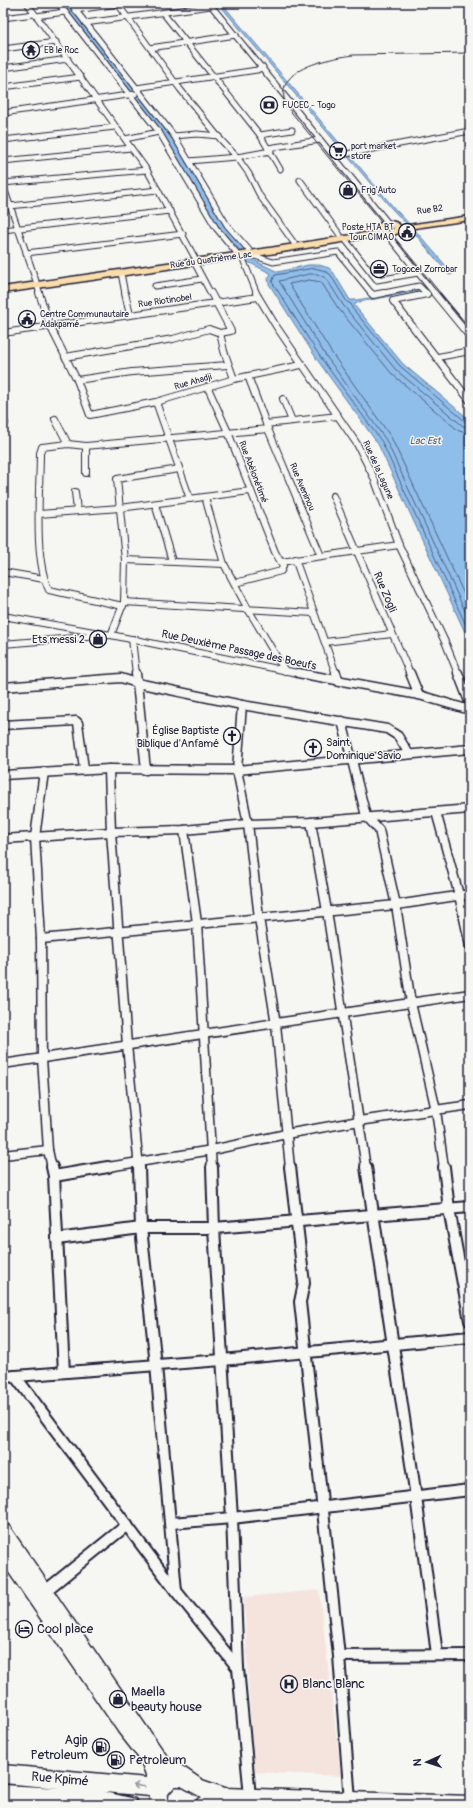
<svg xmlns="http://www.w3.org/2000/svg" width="473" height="1808" viewBox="0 0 473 1808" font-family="Pangolin,sans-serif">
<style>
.built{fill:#f5e4dd}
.water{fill:#90beea;stroke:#6480a4}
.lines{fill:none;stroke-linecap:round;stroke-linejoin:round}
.shore{stroke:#4e6081;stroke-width:1}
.street-far3-casing{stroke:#22223b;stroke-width:7}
.street-far2-casing{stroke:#22223b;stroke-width:8}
.street-far1-casing{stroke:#22223b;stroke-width:11}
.street-casing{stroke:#22223b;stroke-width:14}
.secondary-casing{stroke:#22223b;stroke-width:3}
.primary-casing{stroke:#22223b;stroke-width:3}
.street-far3{stroke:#f6f6f2;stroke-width:5}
.street-far2{stroke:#f6f6f2;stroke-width:6}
.street-far1{stroke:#f6f6f2;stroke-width:8}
.street{stroke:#f6f6f2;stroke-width:10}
.secondary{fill:#f6f6f2;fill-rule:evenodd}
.primary{fill:#fbddab;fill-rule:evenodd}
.rail-far1{stroke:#22223b;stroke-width:1}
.rail{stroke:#22223b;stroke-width:1.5}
.oneway{stroke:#9797a0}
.labels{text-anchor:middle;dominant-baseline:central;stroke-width:3;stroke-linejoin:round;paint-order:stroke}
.far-poi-label{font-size:9px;fill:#22223b;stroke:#f6f6f2;text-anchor:start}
.far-street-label{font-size:9px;fill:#22223b;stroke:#f6f6f2}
.far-water-label{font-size:10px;font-style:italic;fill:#485978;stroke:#f6f6f2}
.street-label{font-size:11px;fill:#22223b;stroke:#f6f6f2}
.poi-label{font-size:11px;fill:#22223b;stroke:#f6f6f2;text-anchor:end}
.near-poi-label{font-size:13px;fill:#22223b;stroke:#f6f6f2;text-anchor:start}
.near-street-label{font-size:13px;fill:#22223b;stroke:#f6f6f2}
</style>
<rect width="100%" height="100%" fill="#f6f6f2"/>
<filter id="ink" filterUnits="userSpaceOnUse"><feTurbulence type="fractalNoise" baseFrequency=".025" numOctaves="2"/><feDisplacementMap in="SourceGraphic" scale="8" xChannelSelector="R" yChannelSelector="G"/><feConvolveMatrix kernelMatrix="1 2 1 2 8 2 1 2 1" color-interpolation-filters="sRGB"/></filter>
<g filter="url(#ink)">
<path class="built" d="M319,1590L341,1776L253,1772L244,1597Z"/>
<g class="water">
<path d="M60,3H66L169,133L225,227L243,247L251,259L278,272L308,265H319L329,268L333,272L350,300H357L417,290L418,291L359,302L354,305L403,364L470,420V643L378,444L318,361L269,284L268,278L271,274L270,273L246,261L238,248L219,228L169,143Z"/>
<path d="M218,3H221L224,6L395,209L415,230L453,274L449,275L412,230L392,209Z"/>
</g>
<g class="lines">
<g class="shore">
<path d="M470,423L466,422L400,366L352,308L351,304L347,302L330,274L322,270L314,268L275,275L272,282L321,358L382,442L470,634"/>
<path d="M470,428L463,426L396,370L343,305L326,278L317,274H309L279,281L326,356L386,440L470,622"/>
<path d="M470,434L459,431L392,374L338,308L321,282L309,280L289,284L331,352L391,437L470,607"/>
</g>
<g class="street-far3-casing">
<g id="street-far3">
<path d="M27,3L147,170L195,258"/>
<path d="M58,3L159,132L216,228L236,252"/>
<path d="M70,3L174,136L227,225L249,250"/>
<path d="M117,3L180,89L221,140L237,157L249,174L260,196L294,243"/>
<path d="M209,3L388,223"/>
<path d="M75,10L126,3"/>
<path d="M163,13L260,135L280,169"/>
<path d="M36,16L65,12"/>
<path d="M3,18L34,14"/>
<path d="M85,23L211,6"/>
<path d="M150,48L236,35"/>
<path d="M3,49L56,42"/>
<path d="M3,68L68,59"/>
<path d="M3,87L81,77"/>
<path d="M136,88L257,70L263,67"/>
<path d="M3,113L135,94"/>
<path d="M260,135L292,130"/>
<path d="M174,136L197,134L219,136"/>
<path d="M125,139L159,132"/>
<path d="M3,140L115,127"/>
<path d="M268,148L320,140"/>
<path d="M335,156L470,131"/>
<path d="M3,161L131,148"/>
<path d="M189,161L237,157L271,151"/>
<path d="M300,180L340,235"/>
<path d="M3,183L147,170"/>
<path d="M3,185L36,281"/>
<path d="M10,206L158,190"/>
<path d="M3,230L170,211"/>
<path d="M386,233L435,294"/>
<path d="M344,238L377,280L418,273"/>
<path d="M26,253L183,234"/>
<path d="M249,254L273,262L338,252L372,294"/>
<path d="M243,259L257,294"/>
<path d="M194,262L211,294"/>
<path d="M121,273L125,294"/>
<path d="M37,285L40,294"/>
<path d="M155,286L202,279"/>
<path d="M379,294L419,286L427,294"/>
</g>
</g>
<g class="street-far2-casing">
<g id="street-far2">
<path d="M39,293L50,326L77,380L90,415L156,402L234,379L301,365"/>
<path d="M125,293L130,315"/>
<path d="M256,293L276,326L357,444L374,478L399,545L446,644L458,674"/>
<path d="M371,293L373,295L384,293"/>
<path d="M426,293L427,294L393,301L470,401"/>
<path d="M434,293L470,337"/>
<path d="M3,333L258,297"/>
<path d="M220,333L224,351L234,379"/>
<path d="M65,357L173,339L209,329L220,333L231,331L211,293"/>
<path d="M438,357L470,351"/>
<path d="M248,376L268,429L321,556"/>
<path d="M77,380L132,372L228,365"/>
<path d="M208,388L228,432L275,552L283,566L281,571L235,583"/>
<path d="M283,399L292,421"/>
<path d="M156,402L190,499"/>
<path d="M55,419L68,444"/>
<path d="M3,423H5"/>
<path d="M266,424L338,416"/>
<path d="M86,446V473"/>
<path d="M75,492L77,511"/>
<path d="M333,496L410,674"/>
<path d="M205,497L224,564L248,609L285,671"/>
<path d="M155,504L172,561"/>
<path d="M39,514L120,508L250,491"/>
<path d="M295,559L336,674"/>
<path d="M125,560L224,564"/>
<path d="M281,562L399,545"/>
<path d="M3,572L44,579"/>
<path d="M124,602L313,613"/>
<path d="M123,606L49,590C33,559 40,489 40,453L42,447L68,444L86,446L268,429"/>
<path d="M3,616L111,635L302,674"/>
<path d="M132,639L136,674"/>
<path d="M325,642L392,634"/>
<path d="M3,644L111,635L124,602L125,560L117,479L179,469"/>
</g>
</g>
<g class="street-far1-casing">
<g id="street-far1">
<path d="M136,673L146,770"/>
<path d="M298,673L419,695L470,710"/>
<path d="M336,673L339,682"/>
<path d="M410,673L419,695"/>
<path d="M458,673L470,704"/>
<path d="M3,687L121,678L137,683L242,705L387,729L398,736L409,754"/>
<path d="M242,705L237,770L248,824L259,918L276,1024L290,1168"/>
<path d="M342,721L366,816L379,830L396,905L411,1003L436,1110L444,1168"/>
<path d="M3,725L76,721L78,723L84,769"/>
<path d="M109,769L111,832L127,1045L139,1168"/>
<path d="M44,772L35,837L41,939L42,1058L48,1150L52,1168"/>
<path d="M3,775L109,769L237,770L470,749"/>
<path d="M436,812L459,895L470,946"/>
<path d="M311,822L327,911L366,1168"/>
<path d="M184,830L197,923L212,1168"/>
<path d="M3,839L111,832L184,830L248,824L311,822L470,809"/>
<path d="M41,939L396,905L470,894"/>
<path d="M3,1064L470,994"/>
<path d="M3,1155L48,1150"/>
<path d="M102,1168L212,1150L286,1134L359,1121L470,1105"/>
</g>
</g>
<g class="street-casing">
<g id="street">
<path d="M52,1167L54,1176L64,1372"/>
<path d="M139,1167L141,1228L156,1365L176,1591"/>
<path d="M212,1167L214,1228L232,1518L238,1668"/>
<path d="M290,1167L304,1283L300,1302L339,1656L350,1801L352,1805"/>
<path d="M366,1167L416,1497L437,1654"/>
<path d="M444,1167L449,1209L470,1321"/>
<path d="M54,1176L108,1167"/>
<path d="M57,1239L141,1228H214L470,1207"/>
<path d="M15,1376L176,1591L238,1668L250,1797"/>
<path d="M3,1377L222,1360L470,1337"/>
<path d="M171,1523L232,1518L470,1490"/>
<path d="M44,1592L127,1525"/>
<path d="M339,1656L470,1655"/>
</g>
</g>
<g class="secondary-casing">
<path id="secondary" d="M3,1524L9,1526L166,1755L202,1780L225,1788L470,1796V1805H195L198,1799L201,1797L181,1786H175L168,1794L167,1805H149L150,1796L105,1792L135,1799L138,1805H50L3,1803V1785L59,1788L3,1783V1765L147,1778L141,1761L119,1733L3,1564Z"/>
</g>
<g class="primary-casing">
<path id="primary" d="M470,216V220L408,229L391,236L384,235L276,253L3,293V287L276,247L377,231L375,228C381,219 394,219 401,226ZM385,226L392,227L394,229L386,230L384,227Z"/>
</g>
<use href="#street-far3" class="street-far3"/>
<use href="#street-far2" class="street-far2"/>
<use href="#street-far1" class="street-far1"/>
<use href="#street" class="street"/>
<use href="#secondary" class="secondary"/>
<use href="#primary" class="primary"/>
<path class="rail-far1" d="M441,294L287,107C269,69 327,59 353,55L470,53"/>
<path class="rail" d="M440,293L470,329"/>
</g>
<defs><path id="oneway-shaft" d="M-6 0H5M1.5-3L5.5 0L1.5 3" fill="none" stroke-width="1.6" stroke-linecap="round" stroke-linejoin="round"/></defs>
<use class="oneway" href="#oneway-shaft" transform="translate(139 1786) rotate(-173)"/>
</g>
<defs>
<g id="temple-ring" transform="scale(0.9)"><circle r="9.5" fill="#f6f6f2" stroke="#22223b" stroke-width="1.5"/><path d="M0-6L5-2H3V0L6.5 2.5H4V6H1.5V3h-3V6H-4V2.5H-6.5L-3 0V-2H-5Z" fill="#22223b"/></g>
<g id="bank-ring" transform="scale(0.9)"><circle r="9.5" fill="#f6f6f2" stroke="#22223b" stroke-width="1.5"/><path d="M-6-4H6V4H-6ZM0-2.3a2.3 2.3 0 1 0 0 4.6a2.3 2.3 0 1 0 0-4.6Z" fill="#22223b"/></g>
<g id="supermarket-ring" transform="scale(0.9)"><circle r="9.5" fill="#f6f6f2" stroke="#22223b" stroke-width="1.5"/><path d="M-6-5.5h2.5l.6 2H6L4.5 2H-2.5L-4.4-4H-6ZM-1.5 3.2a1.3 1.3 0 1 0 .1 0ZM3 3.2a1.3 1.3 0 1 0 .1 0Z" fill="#22223b"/></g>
<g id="shop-ring" transform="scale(0.9)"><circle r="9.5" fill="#f6f6f2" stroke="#22223b" stroke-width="1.5"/><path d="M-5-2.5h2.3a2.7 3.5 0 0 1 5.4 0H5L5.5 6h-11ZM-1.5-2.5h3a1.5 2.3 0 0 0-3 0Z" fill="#22223b"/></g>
<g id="civic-ring" transform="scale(0.9)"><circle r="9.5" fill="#f6f6f2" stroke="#22223b" stroke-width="1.5"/><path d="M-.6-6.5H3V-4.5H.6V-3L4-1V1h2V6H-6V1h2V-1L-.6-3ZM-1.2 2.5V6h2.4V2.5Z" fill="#22223b"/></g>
<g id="office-ring" transform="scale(0.9)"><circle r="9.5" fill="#f6f6f2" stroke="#22223b" stroke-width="1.5"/><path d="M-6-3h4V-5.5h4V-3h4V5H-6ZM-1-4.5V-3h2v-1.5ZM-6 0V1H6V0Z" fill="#22223b"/></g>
<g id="church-ring" transform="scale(0.9)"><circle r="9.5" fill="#f6f6f2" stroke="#22223b" stroke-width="1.5"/><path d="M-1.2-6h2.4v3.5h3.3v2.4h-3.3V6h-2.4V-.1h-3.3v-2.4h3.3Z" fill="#22223b"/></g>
<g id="hotel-ring" transform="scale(0.9)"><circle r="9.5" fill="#f6f6f2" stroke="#22223b" stroke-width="1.5"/><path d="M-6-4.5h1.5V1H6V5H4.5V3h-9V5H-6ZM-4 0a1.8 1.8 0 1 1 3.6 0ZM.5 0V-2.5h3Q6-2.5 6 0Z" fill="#22223b"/></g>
<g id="hospital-ring" transform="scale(0.9)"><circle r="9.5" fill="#f6f6f2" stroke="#22223b" stroke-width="1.5"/><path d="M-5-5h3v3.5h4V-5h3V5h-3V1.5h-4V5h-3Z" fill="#22223b"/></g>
<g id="fuel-ring" transform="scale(0.9)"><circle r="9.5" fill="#f6f6f2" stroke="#22223b" stroke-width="1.5"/><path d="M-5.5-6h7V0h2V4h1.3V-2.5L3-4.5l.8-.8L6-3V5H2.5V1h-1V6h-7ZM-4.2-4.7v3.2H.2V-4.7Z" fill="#22223b"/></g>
</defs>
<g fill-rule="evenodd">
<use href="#temple-ring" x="31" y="50"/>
<use href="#bank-ring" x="269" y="105"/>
<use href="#supermarket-ring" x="338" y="151"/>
<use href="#shop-ring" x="348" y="190"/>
<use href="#civic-ring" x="407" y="232"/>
<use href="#office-ring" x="379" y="269"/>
<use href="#civic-ring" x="27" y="319"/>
<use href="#shop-ring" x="98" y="639"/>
<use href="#church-ring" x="232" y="736"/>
<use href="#church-ring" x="313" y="748"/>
<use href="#hotel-ring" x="24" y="1629"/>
<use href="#hospital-ring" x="289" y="1684"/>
<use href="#shop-ring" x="118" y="1699"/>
<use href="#fuel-ring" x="101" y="1747"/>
<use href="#fuel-ring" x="116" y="1760"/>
</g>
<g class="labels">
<g class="far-poi-label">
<text x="44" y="50">EB le Roc</text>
<text x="282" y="105">FUCEC - Togo</text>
<text x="351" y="146">port market<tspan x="351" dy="10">store</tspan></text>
<text x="361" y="190">Frig'Auto</text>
<text x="394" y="227" text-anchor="end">Poste HTA BT<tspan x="394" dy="10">Tour CIMAO</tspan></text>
<text x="392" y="269">Togocel Zorrobar</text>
<text x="40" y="314">Centre Communautaire<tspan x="40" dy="10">Adakpamé</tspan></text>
</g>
<g class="far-street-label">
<text transform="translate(430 210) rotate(-8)">Rue B2</text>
<text transform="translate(211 260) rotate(-8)">Rue du Quatrième Lac</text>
<text transform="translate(165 301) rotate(-8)">Rue Riotinobel</text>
<text transform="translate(193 382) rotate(-16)">Rue Ahadji</text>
<text transform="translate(378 470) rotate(66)">Rue de la Lagune</text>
<text transform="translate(253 472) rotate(69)">Rue Abélonétimé</text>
<text transform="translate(302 487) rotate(67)">Rue Aveninou</text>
</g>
<g class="far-water-label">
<text x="425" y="441">Lac Est</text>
</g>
<g class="street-label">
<text transform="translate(385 592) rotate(67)">Rue Zogli</text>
<text transform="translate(239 650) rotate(12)">Rue Deuxième Passage des Boeufs</text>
</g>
<g class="poi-label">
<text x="85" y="639">Ets messi 2</text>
<text x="219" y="730">Église Baptiste<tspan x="219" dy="13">Biblique d'Anfamé</tspan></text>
<text x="326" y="742" text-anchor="start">Saint<tspan x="326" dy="13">Dominique Savio</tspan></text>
</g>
<g class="near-poi-label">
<text x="37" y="1629">Cool place</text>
<text x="302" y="1684">Blanc Blanc</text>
<text x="131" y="1692">Maella<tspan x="131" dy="15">beauty house</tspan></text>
<text x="88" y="1740" text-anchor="end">Agip<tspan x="88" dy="15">Petroleum</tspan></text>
<text x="129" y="1760">Petroleum</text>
</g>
<g class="near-street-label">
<text transform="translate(60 1779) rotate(5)">Rue Kpimé</text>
</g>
</g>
<rect width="473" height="1808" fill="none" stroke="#f6f6f2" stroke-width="16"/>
<rect x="8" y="8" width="457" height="1792" fill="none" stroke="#22223b" stroke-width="1.5" filter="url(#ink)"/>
<g transform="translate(427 1762) rotate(267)" stroke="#f6f6f2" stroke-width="3" paint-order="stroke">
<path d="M0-3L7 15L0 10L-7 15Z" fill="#22223b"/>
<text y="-6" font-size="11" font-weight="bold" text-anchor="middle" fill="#22223b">N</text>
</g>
</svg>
